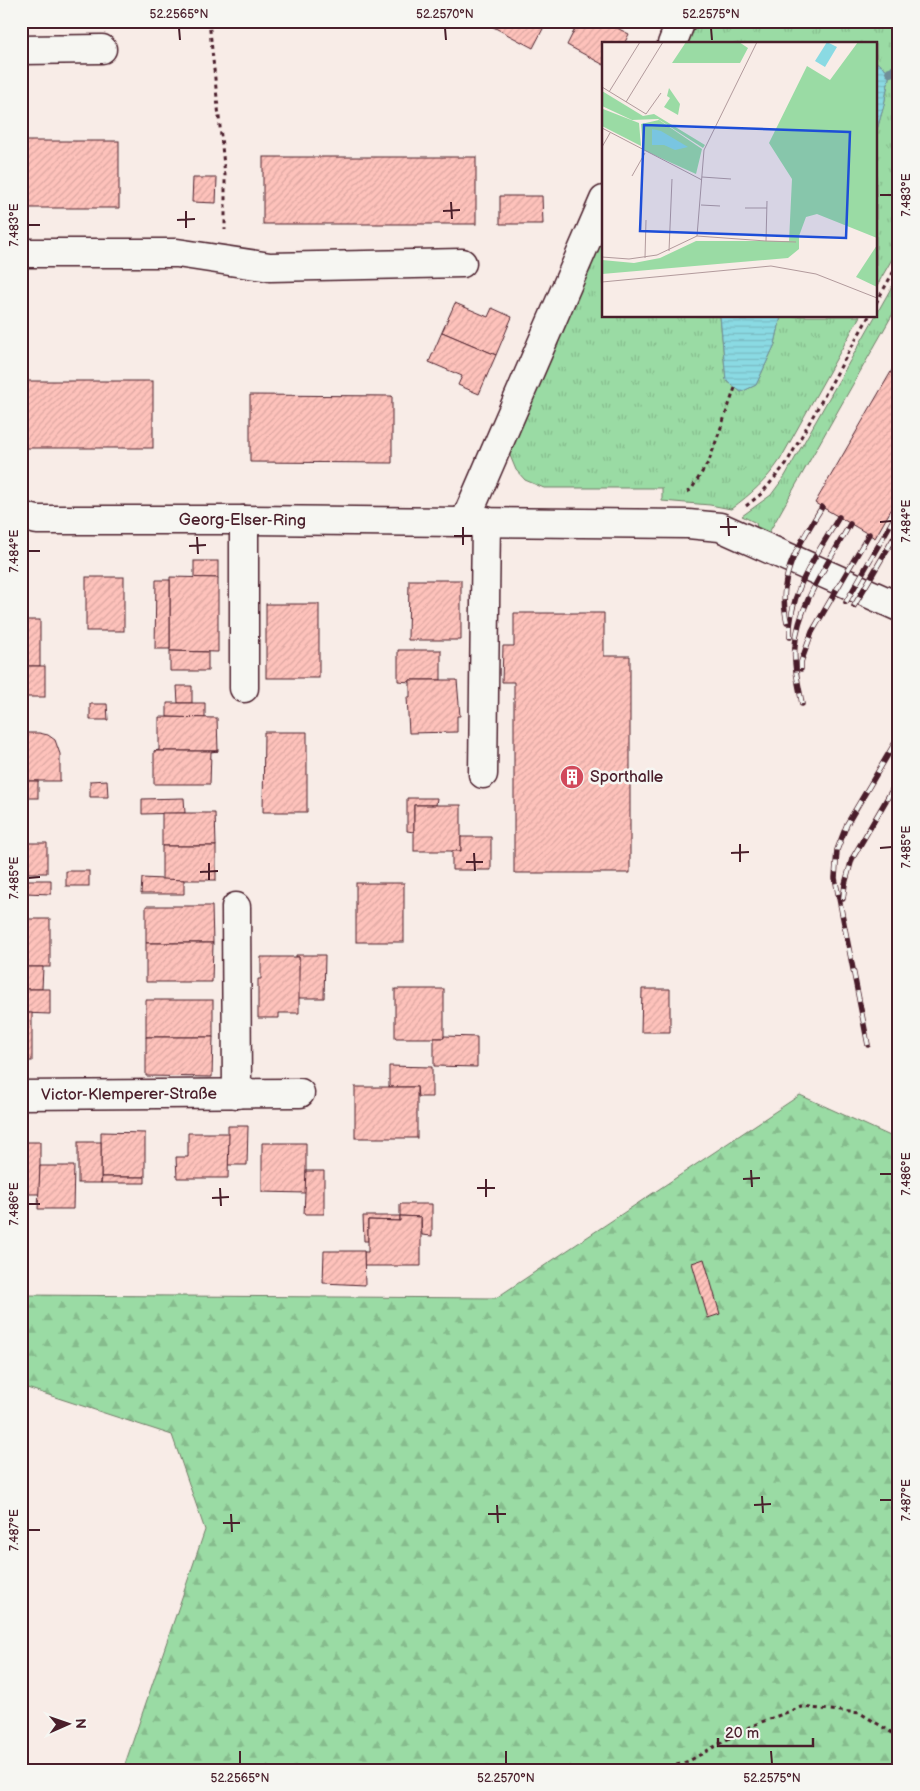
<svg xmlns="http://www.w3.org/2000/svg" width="920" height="1791" viewBox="0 0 920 1791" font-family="'Balsamiq Sans',sans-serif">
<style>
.grass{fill:url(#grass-tufts);stroke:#727d68}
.forest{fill:url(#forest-firs);stroke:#727d68}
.water{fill:url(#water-rules);stroke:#708f99}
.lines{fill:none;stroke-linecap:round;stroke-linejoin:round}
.stream{stroke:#708f99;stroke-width:10}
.building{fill:url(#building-hatch);stroke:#4a1f2b}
.minor-casing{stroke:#4a1f2b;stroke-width:31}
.path{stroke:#4a1f2b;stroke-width:3;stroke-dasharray:4 4;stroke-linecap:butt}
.minor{stroke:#f6f6f2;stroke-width:28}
.rail-casing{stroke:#4a1f2b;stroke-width:5.5}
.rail{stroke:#f6f6f2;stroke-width:4;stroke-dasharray:11;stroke-linecap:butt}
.ticks{fill:none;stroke:#4a1f2b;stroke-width:2}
.labels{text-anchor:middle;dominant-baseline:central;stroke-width:5;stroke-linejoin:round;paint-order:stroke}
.street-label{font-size:16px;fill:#4a1f2b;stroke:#f6f6f2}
.poi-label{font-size:16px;fill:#4a1f2b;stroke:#f6f6f2;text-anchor:start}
.inset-road{fill:none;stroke:#b29a9c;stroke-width:1}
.view{fill:#1d4ed8;fill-opacity:0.15;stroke:#1d4ed8;stroke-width:2.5}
.inset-edge{fill:none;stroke:#4a1f2b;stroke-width:2.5}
.neatline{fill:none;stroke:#4a1f2b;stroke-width:2}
.ticks-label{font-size:12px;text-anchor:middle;fill:#4a1f2b}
</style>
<defs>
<pattern id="grass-tufts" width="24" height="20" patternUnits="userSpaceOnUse" patternTransform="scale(1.25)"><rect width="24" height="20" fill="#9adba4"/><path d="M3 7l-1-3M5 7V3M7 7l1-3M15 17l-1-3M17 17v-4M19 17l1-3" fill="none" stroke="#86bc8d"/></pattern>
<pattern id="forest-firs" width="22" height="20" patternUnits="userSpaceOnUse" patternTransform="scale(1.25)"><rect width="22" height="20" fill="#9adba4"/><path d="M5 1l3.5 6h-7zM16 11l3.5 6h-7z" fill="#86bc8d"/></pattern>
<pattern id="water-rules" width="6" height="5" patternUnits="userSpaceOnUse" patternTransform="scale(1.25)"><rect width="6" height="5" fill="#8adae3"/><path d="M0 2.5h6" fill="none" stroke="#79bbc3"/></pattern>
<pattern id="building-hatch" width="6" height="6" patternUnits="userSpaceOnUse" patternTransform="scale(1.25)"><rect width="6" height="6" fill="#fec2bb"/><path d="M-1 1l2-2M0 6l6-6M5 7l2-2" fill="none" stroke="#dba6a1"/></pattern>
</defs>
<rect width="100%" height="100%" fill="#f8ece7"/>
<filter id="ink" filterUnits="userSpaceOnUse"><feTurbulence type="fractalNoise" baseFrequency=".02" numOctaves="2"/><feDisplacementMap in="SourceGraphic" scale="10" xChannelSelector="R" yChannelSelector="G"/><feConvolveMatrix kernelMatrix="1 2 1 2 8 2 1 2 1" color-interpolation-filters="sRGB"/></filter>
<g filter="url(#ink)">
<g class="grass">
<path d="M698,21H899V247L876,287V133L884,105L890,72L876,62V44H686Z"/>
<path d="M604,224V316H720L726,380L741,392L756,385L775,344L781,316H860L780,460C765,482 752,493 731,509L710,505L662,501V488H544L525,480L516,470L509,453Z"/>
<path d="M899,274V303L767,536L758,532L756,523L742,516L771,495L785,476Z"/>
</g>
<path class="forest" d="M800,1095L899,1140V1770H123L205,1530L172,1435L21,1386V1295L496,1298Z"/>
<g class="water">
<path d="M876,62L890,72L884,105L876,133Z"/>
<path d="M720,316H781L775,344L756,385L741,392L726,380Z"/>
</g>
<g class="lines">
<path class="stream" d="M890,72L896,70"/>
</g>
<g class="building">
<path d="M482,21H547L533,48Z"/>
<path d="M579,21H613L617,24L615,27L629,34L624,44H604V65L567,45Z"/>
<rect x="21" y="141" width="98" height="67"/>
<rect x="263" y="157" width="213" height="67"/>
<path d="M193,178H217L216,203L192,202Z"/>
<path d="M500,196H542L543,224H500Z"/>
<path d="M455,303L488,317L492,308L512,317L496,355L442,332Z"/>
<path d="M442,332L496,355L479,394L458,385L462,376L429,362Z"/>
<path d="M899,358V496L875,538L815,503Z"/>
<rect x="21" y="381" width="132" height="67"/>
<path d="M250,395L392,396V463L250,462Z"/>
<rect x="194" y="561" width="24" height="17"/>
<rect x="86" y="577" width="38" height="54"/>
<path d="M170,577L218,578V652L170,651Z"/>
<path d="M156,580H170V649H155Z"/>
<path d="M409,580H461V640H408Z"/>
<rect x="266" y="604" width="53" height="74"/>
<path d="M514,613H604V656H630V873H514V682H502L503,646H514Z"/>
<rect x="21" y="620" width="19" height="46"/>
<path d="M398,650H441V680H410V682L398,681Z"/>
<path d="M170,651L208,652V671H170Z"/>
<rect x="21" y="666" width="24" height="31"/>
<path d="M410,680H457L460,716H457V732L409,733L407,697H410Z"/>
<path d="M177,686H192V703H178Z"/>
<path d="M167,703H205V718L167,717Z"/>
<path d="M90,704H107L108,720H90Z"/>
<path d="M159,717L217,718L218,751H154L159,750Z"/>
<path d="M264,732H307V812H263Z"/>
<path d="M26,733H39L48,735L55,740L60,754V781H21V743H26Z"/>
<path d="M154,751H218L211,752L210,784H154Z"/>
<path d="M107,780L108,797H90V781Z"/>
<rect x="21" y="781" width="17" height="17"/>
<path d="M184,798L185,813L142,814V799Z"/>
<path d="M407,798H437L436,805H414V832L407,831Z"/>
<rect x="414" y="805" width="47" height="46"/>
<path d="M162,813H215L216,846H162Z"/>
<path d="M21,818H23V843H47V873H21Z"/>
<path d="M461,837H491V870H452V851H461Z"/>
<rect x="162" y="846" width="54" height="34"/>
<rect x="66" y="871" width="23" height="15"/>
<path d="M142,878L184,880V894H141Z"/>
<path d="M25,880H51V894L25,893Z"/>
<rect x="356" y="883" width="48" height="59"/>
<path d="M146,906H212L213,943H146Z"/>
<rect x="21" y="919" width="29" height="48"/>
<path d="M146,943H213L212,982H146Z"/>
<path d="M296,955H325L324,998H298L299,957H296Z"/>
<path d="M261,957H299V1013H279V1018H258V979H261Z"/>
<path d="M21,967H43L42,989H21Z"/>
<path d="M21,989H50V1014L21,1013Z"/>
<rect x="395" y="989" width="49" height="49"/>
<path d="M642,989H670V1032H641Z"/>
<rect x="146" y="1000" width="67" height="37"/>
<rect x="21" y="1013" width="11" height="48"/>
<path d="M444,1036L477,1037V1067L434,1066V1038H444Z"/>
<path d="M146,1037H213L212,1077L146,1076Z"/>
<path d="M389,1066L432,1067V1097H418L417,1087H389Z"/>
<rect x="355" y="1087" width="62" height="51"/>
<path d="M228,1126H248L247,1165H228Z"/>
<path d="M101,1132L145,1133V1177H101Z"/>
<path d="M188,1133H229L228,1178H177L176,1157H188Z"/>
<rect x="21" y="1142" width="19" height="52"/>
<rect x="78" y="1142" width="23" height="41"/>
<path d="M262,1143H306V1193L262,1192Z"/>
<path d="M40,1166H74L73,1209H38Z"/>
<path d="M306,1171H324V1214H304Z"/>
<path d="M102,1177H145V1183H101Z"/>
<path d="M400,1204H432V1236L422,1235L421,1217L400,1216Z"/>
<path d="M363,1216H400V1221L368,1220V1241H364Z"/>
<path d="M400,1216L421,1217V1266H364V1252H368V1220L400,1221Z"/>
<path d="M324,1251H364L365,1285L323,1283Z"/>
<path d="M704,1259L720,1314L708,1318L692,1263Z"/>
</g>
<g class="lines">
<g class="minor-casing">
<g id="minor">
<path d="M672,44L681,21"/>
<path d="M21,50L102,49"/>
<path d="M21,253H177L270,267L462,263"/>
<path id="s1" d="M21,516L37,520H244L688,524L720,527L899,607"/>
<path d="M244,520V688"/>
<path d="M465,521L604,200"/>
<path d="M483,774L486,521"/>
<path d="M236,907L237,1094"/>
<path id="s2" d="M21,1095L300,1093"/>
</g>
</g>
<g class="path">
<path d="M209,21L225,175V230"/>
<path d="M876,303L899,262"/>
<path d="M687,492L691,490L709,461L735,388"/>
<path d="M746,506L761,494L786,464L869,316"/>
<path d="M661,1770L689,1761L751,1726L801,1707L860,1713L899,1737"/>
</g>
<use href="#minor" class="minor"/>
<g class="rail-casing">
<g id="rail">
<path d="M846,602L893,520"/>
<path d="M854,606L899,529"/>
<path d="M787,622C776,576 799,545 822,507"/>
<path d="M790,637C788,592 817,555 839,517"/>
<path d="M801,669V662L812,632L869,534"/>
<path d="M802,704C799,686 793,665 795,646C798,604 830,561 850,524"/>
<path d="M843,899L845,884L852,859L899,778"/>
<path d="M868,1045L835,878L837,850L847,824L899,736"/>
</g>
</g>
<use href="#rail" class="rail"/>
</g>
</g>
<path class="ticks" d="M179,28L180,40M445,28L446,40M711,28L712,40M880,195H892M451,202L452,219M186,211V228M443,211L460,210M177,220L195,219M28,225H40M728,518L729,536M880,522L892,521M463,527V545M720,527H737M454,536H472M197,537L198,554M189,546L206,545M28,551H40M740,844V862M880,848L892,847M474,853L475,871M731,853L749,852M466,862H483M209,863V880M200,872L218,871M28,878L40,877M751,1170L752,1187M880,1174H892M486,1179V1197M743,1179L760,1178M220,1188L221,1206M477,1188H495M212,1198L229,1197M28,1204H40M762,1496L763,1513M880,1500H892M497,1505L498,1523M754,1505L771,1504M231,1514L232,1532M488,1514H506M223,1523H240M28,1530H40M240,1751V1764M506,1751V1764M771,1751L772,1764"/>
<defs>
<g id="building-disc" transform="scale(1.25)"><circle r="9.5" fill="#d1495b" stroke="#f6f6f2"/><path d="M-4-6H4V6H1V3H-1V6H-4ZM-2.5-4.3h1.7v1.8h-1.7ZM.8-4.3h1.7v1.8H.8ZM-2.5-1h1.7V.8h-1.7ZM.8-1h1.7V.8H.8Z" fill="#fff"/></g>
</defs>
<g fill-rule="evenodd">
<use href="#building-disc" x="572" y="777"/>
</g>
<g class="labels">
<g class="street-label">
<text stroke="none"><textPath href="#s1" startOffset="222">Georg-Elser-Ring</textPath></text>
<text stroke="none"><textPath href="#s2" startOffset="108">Victor-Klemperer-Straße</textPath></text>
</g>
<g class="poi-label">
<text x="590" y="777">Sporthalle</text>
</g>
</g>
<g transform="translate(602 42)">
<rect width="275" height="275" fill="#f8ece7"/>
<path d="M0,49L41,74L52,72L103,103L101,106L56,77L30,78L0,64ZM1,67L37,81L39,104L0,84ZM57,78L100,107L94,132L41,108L39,82Z" fill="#9adba4"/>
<path d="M84,0H137L146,6L138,21H70ZM256,0H275V196L215,172L204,175L197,194V207L186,216L0,232V218L32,221L58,216L94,199H187L190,137L167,101L205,24L228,38ZM67,46L78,62L76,73L62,65L68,56L65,54ZM275,203V245L254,235Z" fill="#9adba4"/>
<path d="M225,0L235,5L223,25L213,19ZM50,87L59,89L86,105L73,108L62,103H50Z" fill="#8adae3"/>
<path class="inset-road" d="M0,45L44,72L59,51M7,50L38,0M24,60L61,0M0,86L100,138M0,105L8,91M30,134L43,111M100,135L129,137M99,163L118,164M143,166H165M95,194L164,199L165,159M164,199L194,200M67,209L70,137M0,215L27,217L55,213L95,194L102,108L155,0M43,216L44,178M0,240L169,224L214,232L275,256"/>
<path class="view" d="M42,83L248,90L244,196L38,189Z"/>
<rect width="275" height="275" class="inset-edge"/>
</g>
<rect width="920" height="1791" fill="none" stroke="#f6f6f2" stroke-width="55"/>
<g transform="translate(68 1724) rotate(88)" stroke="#f6f6f2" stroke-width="4" paint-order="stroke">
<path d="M0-4L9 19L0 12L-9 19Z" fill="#4a1f2b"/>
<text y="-8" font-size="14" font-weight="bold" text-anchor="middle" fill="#4a1f2b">N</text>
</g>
<path d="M718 1738v8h95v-8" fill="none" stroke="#4a1f2b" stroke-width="2.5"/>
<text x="725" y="1738" font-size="15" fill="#4a1f2b" stroke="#f6f6f2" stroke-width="4" paint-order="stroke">20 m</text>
<rect x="28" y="28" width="864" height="1736" class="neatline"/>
<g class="ticks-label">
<text x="179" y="18">52.2565°N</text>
<text x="445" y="18">52.2570°N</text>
<text x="711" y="18">52.2575°N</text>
<text transform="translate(906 195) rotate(-90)" y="4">7.483°E</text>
<text transform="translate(14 225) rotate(-90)" y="4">7.483°E</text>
<text transform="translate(906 521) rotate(-90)" y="4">7.484°E</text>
<text transform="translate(14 551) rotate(-90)" y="4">7.484°E</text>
<text transform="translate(906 847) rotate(-90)" y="4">7.485°E</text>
<text transform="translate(14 878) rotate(-90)" y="4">7.485°E</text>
<text transform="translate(906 1174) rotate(-90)" y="4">7.486°E</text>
<text transform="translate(14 1204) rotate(-90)" y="4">7.486°E</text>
<text transform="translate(906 1500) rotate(-90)" y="4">7.487°E</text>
<text transform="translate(14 1530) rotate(-90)" y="4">7.487°E</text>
<text x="240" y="1782">52.2565°N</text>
<text x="506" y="1782">52.2570°N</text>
<text x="772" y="1782">52.2575°N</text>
</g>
</svg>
